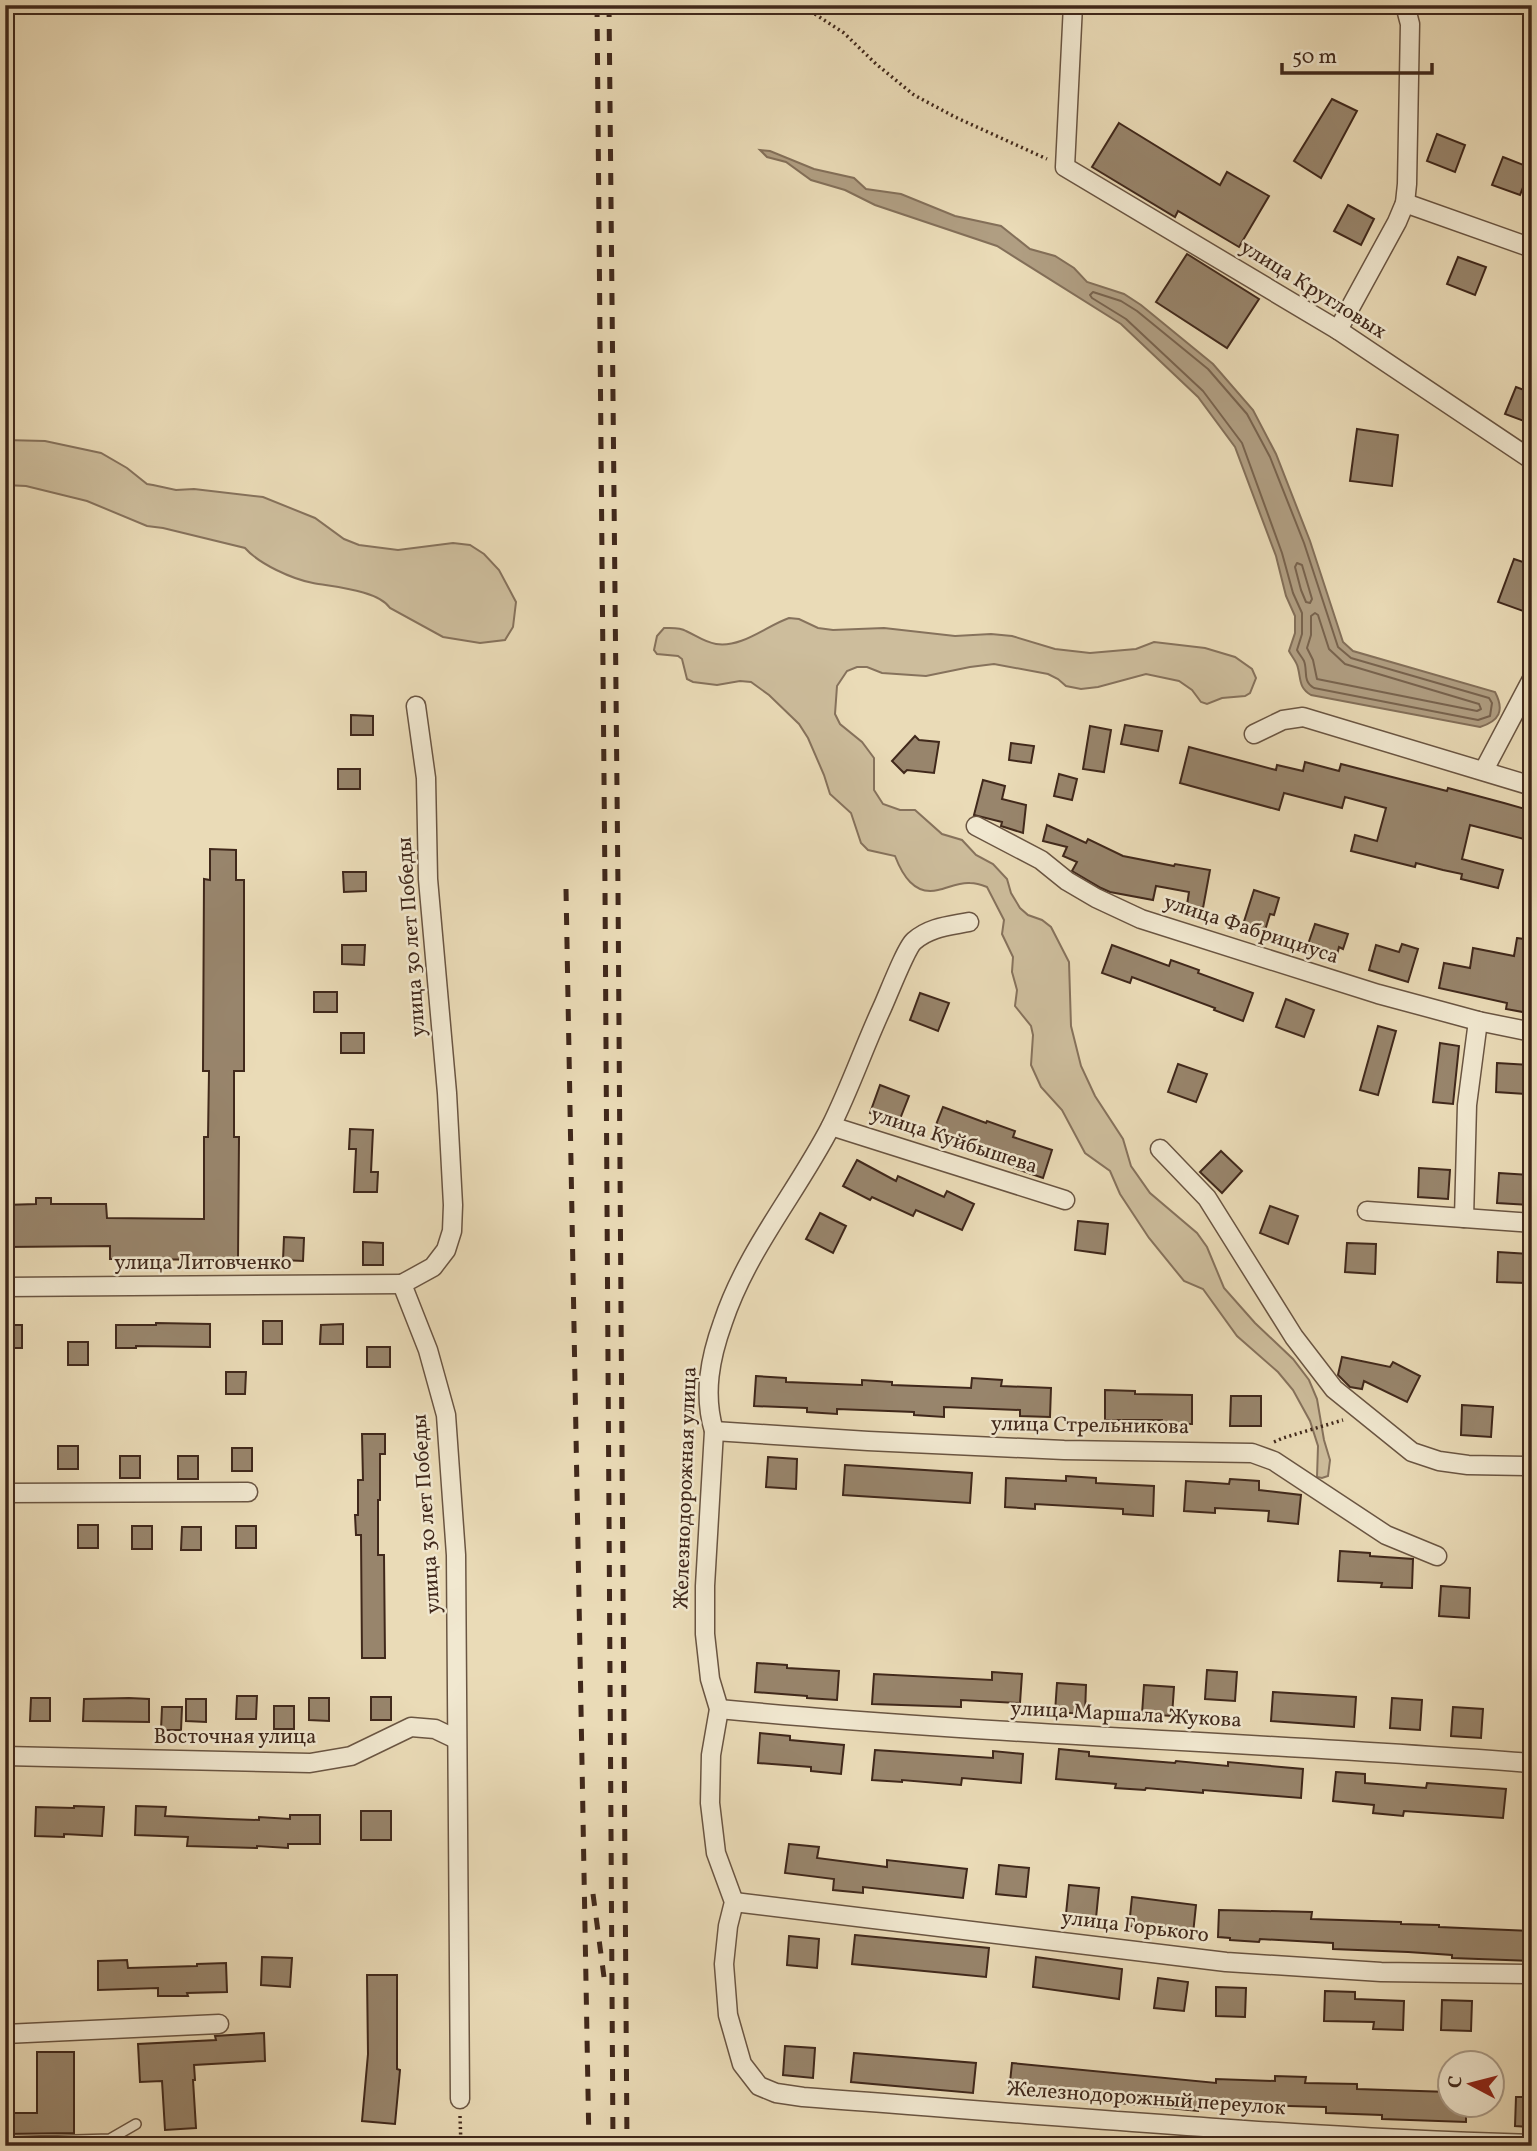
<svg xmlns="http://www.w3.org/2000/svg" width="1537" height="2151" viewBox="0 0 1537 2151" font-family="Vollkorn,serif">
<style>
.green{fill:#cdbd9c;stroke:#86725c;stroke-width:2}
.water{fill:#b09e82;stroke:#836f59;stroke-width:2}
.lines{fill:none;stroke-linecap:round;stroke-linejoin:round}
.shore{stroke:#78634e;stroke-width:2}
.building{fill:#98856c;stroke:#40281b;stroke-width:2}
.lane-casing{stroke:#6a5542;stroke-width:12}
.street-casing{stroke:#6a5542;stroke-width:21}
.path{stroke:#40281b;stroke-width:3.5;stroke-dasharray:2 3.5;stroke-linecap:butt}
.lane{stroke:#f1e8d0;stroke-width:9}
.street{stroke:#f1e8d0;stroke-width:18}
.rail{stroke:#40281b;stroke-width:5;stroke-dasharray:12 12;stroke-linecap:butt}
.labels{text-anchor:middle;dominant-baseline:central;stroke-width:5;stroke-linejoin:round;paint-order:stroke}
.street-label{font-size:21px;fill:#40281b;stroke:#f1e8d0}
</style>
<rect width="100%" height="100%" fill="#eadbb7"/>
<filter id="stains"><feTurbulence type="fractalNoise" baseFrequency=".00286" numOctaves="4"/><feColorMatrix values="0 0 0 0 .2 0 0 0 0 .09 0 0 0 0 .02 0 0 0 .5 -.17"/></filter>
<radialGradient id="worn" r=".72"><stop offset=".6" stop-color="#630" stop-opacity="0"/><stop offset="1" stop-color="#630" stop-opacity=".3"/></radialGradient>
<g class="green">
<path d="M5,440L45,441L101,453L127,468L147,484L153,485L176,490L194,489L263,497L315,518L344,539L359,545L398,550L453,543L470,545L484,554L499,570L516,602L513,627L505,640L480,643L443,637L390,608C378,590 333,587 313,583C292,579 259,564 245,548L163,528L147,526L87,501L26,486L5,485Z"/>
<path d="M789,618L799,619L818,628L833,630L884,628L955,636L991,634L1012,636L1055,649L1090,653L1136,649L1154,642L1205,648L1235,657L1252,669L1256,678L1250,693L1245,696L1222,698L1207,704L1201,702L1192,690L1179,681L1146,674L1098,687L1081,689L1066,686L1058,679L1048,674L994,664L970,667L926,676L882,673L867,667H857L847,671L837,686L835,714L840,724L862,742L874,758V790L883,804L900,810H915L942,834L962,840L976,855L993,864L1007,879L1011,893L1020,908L1028,915L1042,920L1051,927L1069,962L1071,1026L1081,1066L1095,1096L1123,1139L1131,1166L1150,1193L1197,1233L1207,1247L1224,1288L1255,1323L1293,1359L1309,1380L1317,1399L1324,1440L1330,1460L1328,1476L1322,1478L1317,1477L1318,1446L1310,1421L1293,1390L1278,1372L1237,1336L1203,1289L1184,1281L1149,1238L1120,1194L1110,1171L1085,1153L1062,1110L1041,1087L1031,1065L1033,1035L1031,1026L1015,1006L1017,990L1012,972L1013,957L1002,934L1004,920L987,887C982,885 976,883 970,883C959,882 948,888 938,890C914,896 902,874 895,856L868,850L861,843L851,813L830,794L824,775L808,738L799,724L769,695L751,682L740,681L717,685L693,682L687,679L682,659L678,656L657,654L654,650L657,636L664,628C671,628 680,627 686,631C697,636 704,642 716,644C742,648 766,626 789,618Z"/>
</g>
<path class="water" d="M760,150L770,151L814,169L854,178L866,189L901,194L955,216L1001,226L1030,249L1055,256L1074,268L1087,282L1124,294L1141,305L1213,364L1253,410L1276,454L1310,541L1343,642L1353,651L1495,692C1505,711 1499,721 1480,727L1311,695C1299,688 1301,680 1298,668C1297,662 1292,657 1289,651L1295,633V616L1286,596L1276,556L1235,447L1198,397L1121,324L997,246L875,205L845,190L811,180L786,162L767,157Z"/>
<g class="lines">
<g class="shore">
<path d="M1093,292L1121,301L1137,311L1208,369L1247,414L1270,457L1304,543L1338,647L1351,658L1489,698L1492,703L1490,716L1478,720L1314,688C1302,681 1308,671 1304,661C1302,657 1299,654 1297,650L1302,634V613L1293,593L1282,553L1242,443L1203,391L1126,319L1092,298L1090,295Z"/>
<path d="M1297,563L1302,565L1312,599L1310,603L1306,602L1301,590L1295,567Z"/>
<path d="M1315,613L1318,615L1329,649L1345,664L1479,704L1481,709L1477,711L1317,679L1313,660L1307,648L1311,635V616Z"/>
</g>
</g>
<g class="building">
<path d="M1332,99L1357,111L1321,178L1294,161Z"/>
<path d="M1119,123L1220,185L1227,172L1269,196L1239,247L1178,211L1175,217L1092,167Z"/>
<path d="M1437,134L1465,145L1455,172L1427,161Z"/>
<path d="M1503,157L1531,168L1520,195L1492,185Z"/>
<path d="M1348,205L1374,219L1361,245L1334,231Z"/>
<path d="M1187,254L1259,299L1227,348L1156,302Z"/>
<path d="M1458,257L1486,267L1475,295L1447,284Z"/>
<path d="M1516,387L1532,393V424L1505,414Z"/>
<path d="M1357,429L1398,435L1392,486L1350,481Z"/>
<path d="M1514,559L1532,565V595L1526,612L1498,602Z"/>
<path d="M351,715L373,716V735H351Z"/>
<path d="M1125,725L1162,731L1158,751L1121,744Z"/>
<path d="M1090,726L1111,730L1104,772L1083,769Z"/>
<path d="M915,736L919,740L939,742L934,773L907,770L904,773L892,761Z"/>
<path d="M1011,743L1034,746L1031,763L1009,760Z"/>
<path d="M1189,747L1276,770L1277,765L1303,771L1305,762L1339,771L1341,764L1447,791L1448,788L1504,803L1532,811V841L1470,825L1462,859L1503,870L1498,888L1461,879L1462,874L1443,870L1416,863L1415,867L1351,851L1355,835L1377,841L1386,808L1345,797L1342,808L1284,793L1279,810L1180,783Z"/>
<rect x="338" y="769" width="22" height="20"/>
<path d="M1059,774L1077,779L1072,800L1054,796Z"/>
<path d="M983,780L1005,786L1002,799L1026,805L1023,833L1001,826L1002,822L974,815Z"/>
<path d="M1047,825L1086,843L1088,839L1123,856L1174,866L1175,864L1210,870L1203,908L1187,905L1189,892L1156,886L1153,900L1110,892L1101,888L1072,871L1077,862L1063,856L1067,847L1043,841Z"/>
<path d="M210,849L236,850V880H244V1071H234V1137H239L238,1260L110,1259V1246L5,1247V1205L36,1204V1198H51V1204H106L107,1218L204,1219V1137H208L209,1071H203L204,879L210,880Z"/>
<path d="M343,872H366V891L344,892Z"/>
<path d="M1254,890L1279,898L1274,915L1270,914L1263,937L1241,931Z"/>
<path d="M1315,924L1348,934L1343,949L1339,947L1336,959L1306,950Z"/>
<path d="M1517,938L1532,940L1526,979L1532,981L1528,1013L1506,1009L1507,1003L1439,988L1444,963L1470,968L1473,948L1514,956Z"/>
<path d="M1402,944L1418,949L1408,982L1369,970L1376,945L1399,952Z"/>
<path d="M342,945H365L364,965L342,964Z"/>
<path d="M1112,945L1169,966L1171,960L1199,970L1198,973L1253,993L1243,1021L1214,1010L1215,1008L1132,977L1130,983L1102,973Z"/>
<rect x="314" y="992" width="23" height="20"/>
<path d="M920,993L949,1003L938,1031L910,1020Z"/>
<path d="M1286,999L1314,1010L1304,1037L1276,1027Z"/>
<path d="M1378,1026L1396,1031L1378,1095L1360,1090Z"/>
<rect x="341" y="1033" width="23" height="20"/>
<path d="M1440,1043L1459,1046L1453,1104L1433,1102Z"/>
<path d="M1497,1063L1528,1065L1526,1094L1496,1092Z"/>
<path d="M1178,1064L1207,1074L1196,1102L1168,1092Z"/>
<path d="M880,1085L909,1096L898,1124L870,1113Z"/>
<path d="M943,1107L986,1123L987,1121L1015,1131L1013,1137L1052,1150L1043,1178L1014,1168L1016,1163L961,1143V1145L932,1135Z"/>
<path d="M350,1129L373,1130L371,1172H378L377,1192H354L356,1149H349Z"/>
<path d="M1221,1151L1242,1171L1222,1193L1200,1172Z"/>
<path d="M857,1160L896,1181L898,1176L944,1197L947,1191L974,1204L962,1230L916,1210L913,1216L872,1197L870,1200L843,1186Z"/>
<path d="M1419,1168L1450,1170L1448,1199L1418,1197Z"/>
<path d="M1499,1173L1530,1175L1528,1205L1497,1203Z"/>
<path d="M1270,1206L1298,1216L1288,1244L1260,1233Z"/>
<path d="M820,1213L846,1226L833,1253L806,1239Z"/>
<path d="M1078,1221L1108,1224L1105,1254L1075,1250Z"/>
<path d="M284,1237L304,1238L303,1261L283,1260Z"/>
<path d="M363,1242L383,1243V1265H363Z"/>
<path d="M1347,1243L1376,1244L1375,1274L1345,1272Z"/>
<path d="M1498,1252L1528,1254L1526,1283L1497,1282Z"/>
<rect x="263" y="1321" width="19" height="23"/>
<path d="M156,1323L210,1324V1347L136,1346V1348H116V1325H156Z"/>
<path d="M343,1324V1344H320L321,1325Z"/>
<rect x="5" y="1325" width="17" height="23"/>
<rect x="68" y="1342" width="20" height="23"/>
<rect x="367" y="1347" width="23" height="20"/>
<path d="M1342,1357L1390,1367L1393,1362L1420,1376L1407,1402L1364,1381L1362,1389L1350,1387L1338,1375Z"/>
<path d="M226,1372H246L245,1394H226Z"/>
<path d="M756,1376L786,1378V1382L862,1385V1380L892,1382V1385L971,1388L972,1378L1002,1380L1001,1386L1051,1388L1050,1417L1020,1416V1410L944,1407V1417L914,1415V1412L837,1409V1414L807,1412V1408L754,1406Z"/>
<path d="M1105,1390L1135,1391V1394L1192,1395V1424H1162V1420H1105Z"/>
<path d="M1231,1396H1261V1426H1230Z"/>
<path d="M1462,1405L1493,1407L1491,1437L1461,1435Z"/>
<path d="M362,1434H385V1454H380V1500H378V1555H384L385,1658H362L361,1535H356L355,1515H358V1480H363Z"/>
<rect x="58" y="1446" width="20" height="23"/>
<rect x="232" y="1448" width="20" height="23"/>
<rect x="120" y="1456" width="20" height="22"/>
<rect x="178" y="1456" width="20" height="23"/>
<path d="M768,1457L797,1459L796,1489L766,1487Z"/>
<path d="M845,1465L972,1473L970,1503L843,1495Z"/>
<path d="M1066,1476L1096,1478V1483L1154,1486L1153,1516L1123,1514V1509L1035,1504V1509L1005,1507L1006,1478L1066,1481Z"/>
<path d="M1230,1479L1259,1481V1490L1301,1495L1298,1524L1268,1521L1269,1511L1215,1508V1513L1184,1511L1186,1481L1229,1484Z"/>
<rect x="78" y="1525" width="20" height="23"/>
<rect x="132" y="1526" width="20" height="23"/>
<rect x="236" y="1526" width="20" height="22"/>
<path d="M182,1527H201V1550H181Z"/>
<path d="M1340,1551L1370,1553V1556L1413,1559L1412,1588L1381,1587L1382,1583L1338,1581Z"/>
<path d="M1441,1586L1470,1588L1469,1618L1439,1616Z"/>
<path d="M757,1663L787,1665V1668L839,1671L837,1700L807,1698V1696L755,1692Z"/>
<path d="M1207,1670L1237,1672L1235,1701L1205,1699Z"/>
<path d="M992,1672L1022,1674L1020,1703L961,1700V1707L872,1704L874,1674L992,1680Z"/>
<path d="M1057,1683L1086,1685L1085,1714L1055,1712Z"/>
<path d="M1144,1685L1174,1687L1172,1716L1142,1714Z"/>
<path d="M1273,1692L1356,1697L1354,1727L1271,1721Z"/>
<path d="M237,1696H257L256,1719H236Z"/>
<rect x="371" y="1697" width="20" height="23"/>
<path d="M31,1698H50V1721H30Z"/>
<path d="M129,1698L149,1699V1722L83,1721L84,1699Z"/>
<path d="M309,1698H329V1721L309,1720Z"/>
<path d="M1392,1698L1422,1700L1420,1730L1390,1728Z"/>
<path d="M186,1699H206V1722L186,1721Z"/>
<rect x="274" y="1706" width="20" height="23"/>
<path d="M162,1707H182L181,1730H161Z"/>
<path d="M1453,1707L1483,1709L1481,1738L1451,1736Z"/>
<path d="M760,1733L790,1736V1740L844,1745L841,1774L811,1771V1767L758,1763Z"/>
<path d="M1059,1749L1089,1752V1756L1175,1763L1176,1761L1228,1766V1762L1303,1769L1301,1798L1203,1790V1793L1146,1788L1145,1790L1115,1788L1116,1784L1056,1779Z"/>
<path d="M875,1750L993,1758V1751L1023,1754L1021,1783L962,1778L961,1785L902,1780V1782L872,1780Z"/>
<path d="M1336,1772L1365,1774V1783L1426,1788L1427,1783L1506,1789L1503,1818L1404,1811L1403,1816L1373,1813L1374,1805L1333,1801Z"/>
<path d="M74,1806L104,1807L102,1836L64,1834V1837L35,1836L36,1807L74,1808Z"/>
<path d="M136,1806L166,1807L165,1816L228,1819L259,1820V1817L290,1819V1815H320V1844H288V1848L257,1846V1848L187,1846L188,1837L135,1835Z"/>
<rect x="361" y="1811" width="30" height="29"/>
<path d="M789,1844L819,1847L817,1858L887,1867V1860L967,1869L963,1898L863,1887V1893L833,1890L834,1879L785,1873Z"/>
<path d="M999,1865L1029,1868L1026,1897L996,1894Z"/>
<path d="M1069,1885L1099,1888L1096,1918L1066,1914Z"/>
<path d="M1132,1897L1196,1905L1193,1934L1129,1926Z"/>
<path d="M1219,1910L1312,1912L1311,1919L1401,1922V1924L1439,1925V1927L1532,1931V1961L1452,1958V1955L1408,1952L1333,1949V1943L1260,1939L1259,1942L1230,1940V1938L1218,1937Z"/>
<path d="M855,1935L989,1948L986,1977L852,1964Z"/>
<path d="M789,1936L819,1939L817,1968L787,1965Z"/>
<path d="M262,1957L292,1958L290,1987L261,1985Z"/>
<path d="M1036,1957L1122,1969L1119,1999L1033,1987Z"/>
<path d="M127,1960L128,1968L197,1966V1964L226,1963L227,1992L187,1993L188,1996H158V1988L98,1990V1961Z"/>
<path d="M367,1975H397V2069L400,2070L395,2124L362,2121L368,2054Z"/>
<path d="M1158,1978L1188,1982L1184,2011L1154,2008Z"/>
<path d="M1216,1987L1246,1988L1245,2017L1216,2016Z"/>
<path d="M1325,1991L1355,1992V1999L1404,2001L1403,2030L1373,2029L1374,2022L1324,2021Z"/>
<path d="M1442,2000L1472,2001L1471,2031L1441,2030Z"/>
<path d="M264,2033L265,2061L194,2065L195,2080H193L196,2128L165,2130L162,2081L140,2082L138,2044L216,2040L215,2036Z"/>
<path d="M785,2046L815,2048L813,2078L783,2075Z"/>
<path d="M37,2052H74V2133L5,2134V2113H37Z"/>
<path d="M854,2053L976,2063L973,2093L851,2082Z"/>
<path d="M1012,2063L1216,2083V2079L1275,2081V2076L1306,2077L1305,2083L1357,2084V2089L1450,2092V2105H1466V2122L1382,2119V2115L1326,2113V2107L1245,2105V2109L1198,2108V2111L1009,2092Z"/>
<path d="M1516,2097H1532V2127L1515,2126Z"/>
</g>
<g class="lines">
<g class="lane-casing">
<path id="lane" d="M5,2142L110,2139L136,2124"/>
</g>
<g class="street-casing">
<g id="street">
<path d="M1073,5L1065,167L1338,330L1532,460"/>
<path d="M1405,203L1532,248"/>
<path d="M1338,330L1397,222L1405,203L1407,184L1410,24L1405,5"/>
<path d="M416,706L426,778L428,879L447,1093L453,1205L452,1231L446,1250L433,1267L402,1284L428,1350L446,1415L456,1555L460,2099"/>
<path d="M1254,734L1283,720L1303,717L1532,786"/>
<path d="M1484,770L1532,679"/>
<path d="M976,826L1041,860L1067,881L1096,898L1141,919L1378,994L1478,1021L1532,1032"/>
<path d="M969,922C949,926 930,927 914,941C906,948 888,995 882,1008C864,1047 850,1088 831,1126C797,1192 747,1250 723,1322C710,1358 703,1394 714,1431L705,1586V1634L710,1679L719,1709L711,1755L710,1803L716,1853L734,1902L728,1926L724,1964L728,2015L742,2064L759,2086L776,2093L803,2097C1046,2115 1289,2137 1532,2144"/>
<path d="M831,1126L1065,1200"/>
<path d="M1160,1149L1207,1198L1294,1337L1334,1389L1412,1452L1439,1461L1468,1465L1532,1466"/>
<path d="M1367,1211L1532,1223"/>
<path d="M1464,1218L1467,1105L1478,1021"/>
<path d="M5,1287L402,1284"/>
<path d="M714,1431L868,1441L1064,1450L1252,1453L1274,1461L1386,1535L1437,1556"/>
<path d="M5,1493L248,1492"/>
<path d="M719,1709C989,1735 1261,1742 1531,1763"/>
<path d="M5,1756L310,1763L351,1756L411,1727L435,1729L456,1739"/>
<path d="M734,1902L1226,1962L1381,1972L1532,1974"/>
<path d="M5,2034L219,2024"/>
</g>
</g>
<g class="path">
<path d="M801,5L844,33L876,64L914,95L955,117L1047,159"/>
<path d="M1274,1442L1283,1438L1343,1420"/>
<path d="M460,2116L461,2146"/>
</g>
<use href="#lane" class="lane"/>
<use href="#street" class="street"/>
<g class="rail">
<path d="M597,5L605,888L613,2146"/>
<path d="M609,5L618,888L627,2146"/>
<path d="M566,889L589,2146"/>
<path d="M593,1894L604,1977"/>
</g>
</g>
<g class="labels">
<g class="street-label">
<text transform="translate(1313 290) rotate(32)">улица Кругловых</text>
<text transform="translate(1251 930) rotate(18)">улица Фабрициуса</text>
<text transform="translate(412 937) rotate(-94)">улица 30 лет Победы</text>
<text transform="translate(954 1141) rotate(18)">улица Куйбышева</text>
<text x="203" y="1263">улица Литовченко</text>
<text transform="translate(1090 1426) rotate(1)">улица Стрельникова</text>
<text transform="translate(686 1488) rotate(-88)">Железнодорожная улица</text>
<text transform="translate(427 1514) rotate(-94)">улица 30 лет Победы</text>
<text transform="translate(1126 1715) rotate(3)">улица Маршала Жукова</text>
<text x="235" y="1737">Восточная улица</text>
<text transform="translate(1135 1927) rotate(7)">улица Горького</text>
<text transform="translate(1146 2099) rotate(4)">Железнодорожный переулок</text>
</g>
</g>
<rect width="1537" height="2151" fill="none" stroke="#eadbb7" stroke-width="28"/>
<rect x="7" y="7" width="1523" height="2137" fill="none" stroke="#40281b" stroke-width="3.5"/>
<rect x="14" y="14" width="1509" height="2123" fill="none" stroke="#40281b" stroke-width="2"/>
<g transform="translate(1471 2084) rotate(277)"><circle r="33" fill="#f1e8d0" stroke="#aa9b88" stroke-width="2"/>
<path d="M0-5L12 26L0 18L-12 26Z" fill="#8f2418"/>
<text y="-10" font-size="19" font-weight="bold" text-anchor="middle" fill="#40281b">С</text>
</g>
<path d="M1282 63v10h150v-10" fill="none" stroke="#40281b" stroke-width="3.5"/>
<text x="1292" y="63" font-size="21" fill="#40281b" stroke="#f1e8d0" stroke-width="5" paint-order="stroke">50 m</text>
<rect width="100%" height="100%" filter="url(#stains)"/>
<rect width="100%" height="100%" fill="url(#worn)"/>
</svg>
